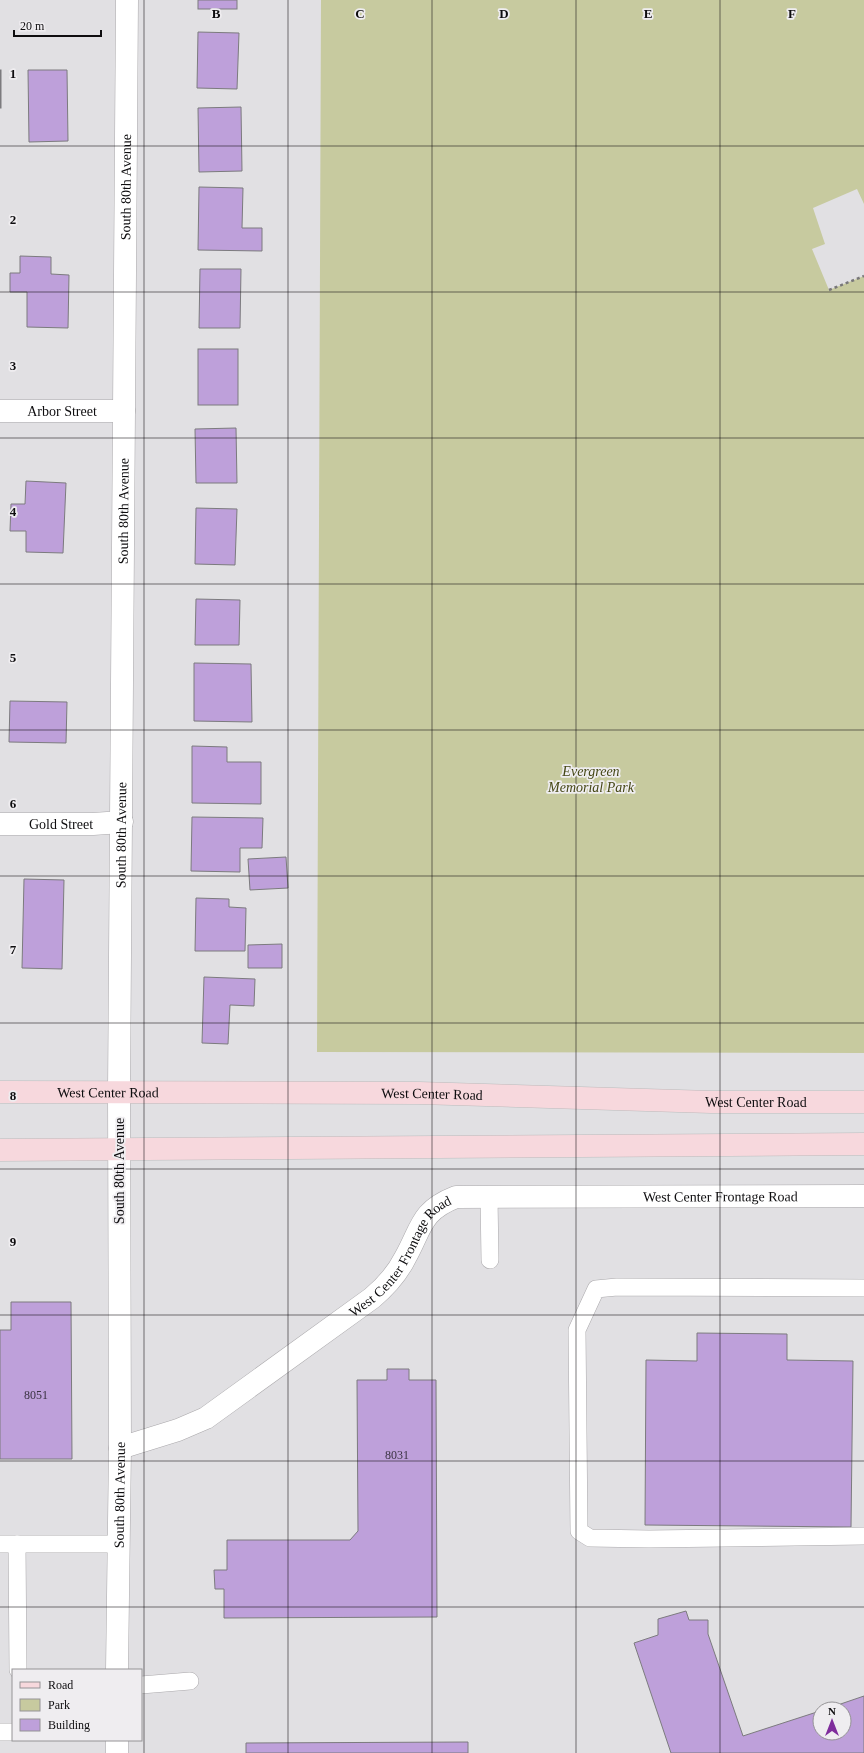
<svg xmlns="http://www.w3.org/2000/svg" width="864" height="1753" viewBox="0 0 864 1753" font-family="Georgia,serif">
<style>
.green{fill:#c7ca9f}
.building{fill:#bea0da;stroke:#7c7b7e}
.lines{fill:none;stroke-linecap:round;stroke-linejoin:round}
.service-casing{stroke:#aaa8ab;stroke-width:18}
.minor-casing{stroke:#aaa8ab;stroke-width:23}
.primary-casing{stroke:#bcbbbc;stroke-width:23}
.path{stroke:#787779;stroke-width:2.5;stroke-dasharray:3 3;stroke-linecap:butt}
.service{stroke:#fff;stroke-width:17}
.minor{stroke:#fff;stroke-width:22}
.primary{stroke:#f7d8dd;stroke-width:22}
.grid{fill:none;stroke:#0e0d0f;stroke-width:1;stroke-opacity:0.55}
.labels{text-anchor:middle;dominant-baseline:central;stroke-width:3.5;stroke-linejoin:round;paint-order:stroke}
.number-label{font-size:12px;fill:#3a3242}
.street-label{font-size:14px;fill:#0e0d0f;stroke:#efedf0}
.park-label{font-size:14px;font-style:italic;fill:#454715;stroke:#efedf0}
.grid-label{font-size:13px;text-anchor:middle;font-weight:bold;fill:#0e0d0f;stroke:#efedf0;stroke-width:3.5;stroke-linejoin:round;paint-order:stroke}
</style>
<rect width="100%" height="100%" fill="#e1e0e3"/>
<path class="green" d="M321,0H864V204L857,189L813,208L825,244L812,249L829,290L864,276V1053L317,1052Z"/>
<g class="building">
<rect x="198" y="0" width="39" height="9"/>
<path d="M198,32L239,33L237,89L197,88Z"/>
<rect x="0" y="70" width="1" height="38"/>
<path d="M28,70H67L68,141L29,142Z"/>
<path d="M241,107L242,171L199,172L198,108Z"/>
<path d="M199,187L243,188L242,228H262V251L198,250Z"/>
<path d="M20,256L51,257V274L69,275L68,328L27,327V292H10V273H20Z"/>
<path d="M200,269H241L240,328H199Z"/>
<rect x="198" y="349" width="40" height="56"/>
<path d="M236,428L237,483H196L195,429Z"/>
<path d="M26,481L66,483L63,553L26,552V531H10L11,504H25Z"/>
<path d="M196,508L237,509L235,565L195,564Z"/>
<path d="M196,599L240,600L239,645H195Z"/>
<path d="M194,663L251,664L252,722L194,721Z"/>
<path d="M10,701L67,702L66,743L9,742Z"/>
<path d="M192,746L227,747V762H261V804L192,803Z"/>
<path d="M192,817L263,818L262,848H240V872L191,871Z"/>
<path d="M286,857L288,888L250,890L248,859Z"/>
<path d="M24,879L64,880L62,969L22,968Z"/>
<path d="M196,898L229,899V907L246,908L245,951H195Z"/>
<path d="M282,944V968H248V945Z"/>
<path d="M204,977L255,979L254,1006L230,1005L228,1044L202,1043Z"/>
<path d="M11,1302H71L72,1459H0V1330H11Z"/>
<path d="M697,1333L787,1334V1360L853,1361L851,1527L645,1525L646,1360L697,1361Z"/>
<path d="M387,1369H409V1380H436L437,1617L224,1618V1589H215L214,1570H227V1540H350L358,1531L357,1380H387Z"/>
<path d="M686,1611L689,1620H708V1634L743,1736L820,1711V1733H844V1709H826L864,1696V1753H671L634,1643L658,1635V1619Z"/>
<path d="M468,1742V1753H246V1743Z"/>
</g>
<g class="lines">
<g class="service-casing">
<g id="service">
<path d="M489,1197L490,1260"/>
<path d="M864,1288L617,1287L596,1289L577,1330L579,1531L590,1538L649,1539L864,1536"/>
<path d="M0,1544H118"/>
<path d="M17,1544L18,1670"/>
<path d="M141,1685L190,1681"/>
<path d="M0,1732H13"/>
</g>
</g>
<g class="minor-casing">
<g id="minor">
<path id="s1" d="M0,411H124"/>
<path id="s2" d="M0,824H93L122,822"/>
<path id="s3" d="M120,1448L178,1430L206,1418L372,1298C385,1287 397,1274 405,1258C422,1228 420,1211 456,1197L864,1196"/>
<path id="s4" d="M117,1670L120,1448L119,1092L127,0"/>
<path d="M117,1740V1753"/>
</g>
</g>
<g class="primary-casing">
<g id="primary">
<path id="s5" d="M0,1092L419,1093L711,1102H864"/>
<path d="M0,1150L864,1144"/>
</g>
</g>
<path class="path" d="M829,290L864,276"/>
<use href="#service" class="service"/>
<use href="#minor" class="minor"/>
<use href="#primary" class="primary"/>
</g>
<path class="grid" d="M144,0V1753M288,0V1753M432,0V1753M576,0V1753M720,0V1753M0,146H864M0,292H864M0,438H864M0,584H864M0,730H864M0,876H864M0,1023H864M0,1169H864M0,1315H864M0,1461H864M0,1607H864"/>
<g class="labels">
<g class="number-label">
<text x="36" y="1395">8051</text>
<text x="397" y="1455">8031</text>
</g>
<g class="street-label">
<text stroke="none"><textPath href="#s4" startOffset="1483">South 80th Avenue</textPath></text>
<text stroke="none"><textPath href="#s1" startOffset="62">Arbor Street</textPath></text>
<text stroke="none"><textPath href="#s4" startOffset="1159">South 80th Avenue</textPath></text>
<text stroke="none"><textPath href="#s2" startOffset="61">Gold Street</textPath></text>
<text stroke="none"><textPath href="#s4" startOffset="835">South 80th Avenue</textPath></text>
<text stroke="none"><textPath href="#s5" startOffset="108">West Center Road</textPath></text>
<text stroke="none"><textPath href="#s5" startOffset="432">West Center Road</textPath></text>
<text stroke="none"><textPath href="#s5" startOffset="756">West Center Road</textPath></text>
<text transform="translate(119 1171) rotate(-90)">South 80th Avenue</text>
<text stroke="none"><textPath href="#s3" startOffset="695">West Center Frontage Road</textPath></text>
<text stroke="none"><textPath href="#s3" startOffset="347">West Center Frontage Road</textPath></text>
<text stroke="none"><textPath href="#s4" startOffset="175">South 80th Avenue</textPath></text>
</g>
<g class="park-label">
<text x="591" y="771">Evergreen<tspan x="591" dy="16">Memorial Park</tspan></text>
</g>
</g>
<g class="grid-label">
<text x="216" y="18">B</text>
<text x="360" y="18">C</text>
<text x="504" y="18">D</text>
<text x="648" y="18">E</text>
<text x="792" y="18">F</text>
<text x="13" y="78">1</text>
<text x="13" y="224">2</text>
<text x="13" y="370">3</text>
<text x="13" y="516">4</text>
<text x="13" y="662">5</text>
<text x="13" y="808">6</text>
<text x="13" y="954">7</text>
<text x="13" y="1100">8</text>
<text x="13" y="1246">9</text>
</g>
<rect x="12" y="1669" width="130" height="72" fill="#efedf0" stroke="#959396"/>
<rect x="20" y="1682" width="20" height="6" fill="#f7d8dd" stroke="#959396"/>
<text x="48" y="1689" font-size="12" fill="#0e0d0f">Road</text>
<rect x="20" y="1699" width="20" height="12" fill="#c7ca9f" stroke="#959396"/>
<text x="48" y="1709" font-size="12" fill="#0e0d0f">Park</text>
<rect x="20" y="1719" width="20" height="12" fill="#bea0da" stroke="#959396"/>
<text x="48" y="1729" font-size="12" fill="#0e0d0f">Building</text>
<g transform="translate(832 1721)"><circle r="19" fill="#efedf0" stroke="#959396"/>
<path d="M0-3L7 15L0 10L-7 15Z" fill="#7f2d9c"/>
<text y="-6" font-size="11" font-weight="bold" text-anchor="middle" fill="#0e0d0f">N</text>
</g>
<path d="M14 30v6h87v-6" fill="none" stroke="#0e0d0f" stroke-width="2"/>
<text x="20" y="30" font-size="12" fill="#0e0d0f" stroke="#efedf0" stroke-width="3" paint-order="stroke">20 m</text>
</svg>
